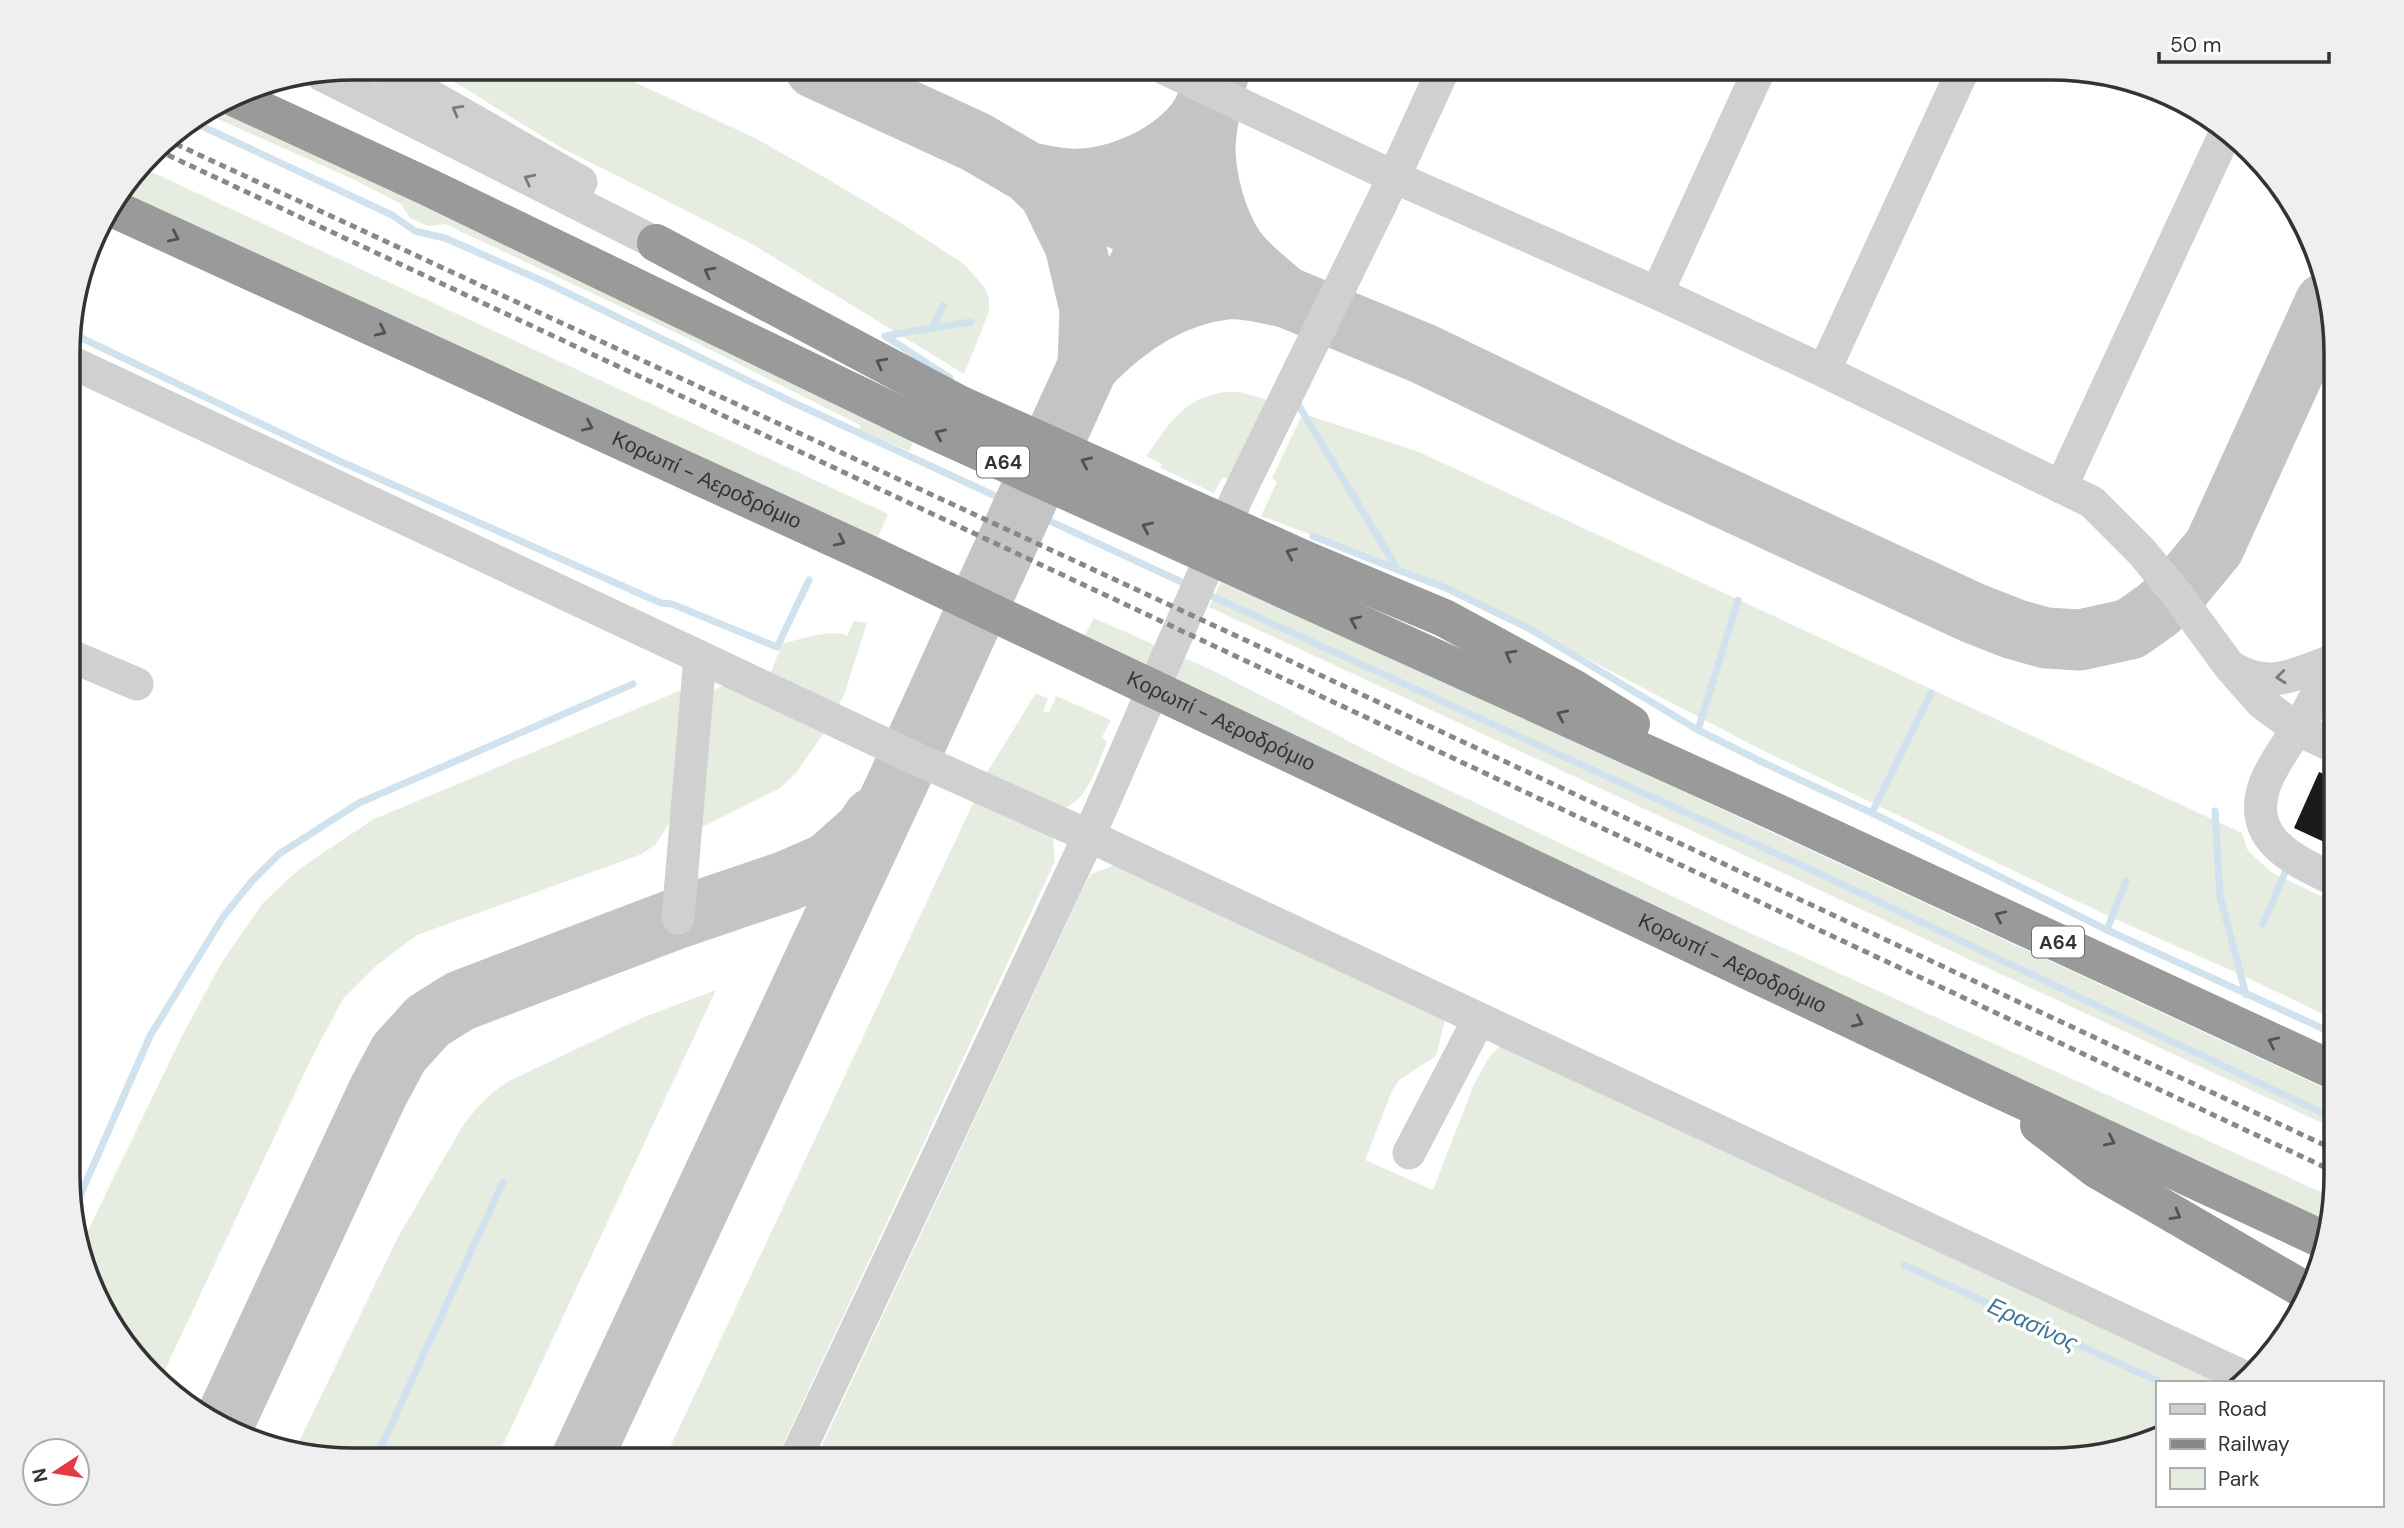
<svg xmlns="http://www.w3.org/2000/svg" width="2404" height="1528" viewBox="0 0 2404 1528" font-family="'DM Sans',sans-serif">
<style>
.green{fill:#e6ecdf}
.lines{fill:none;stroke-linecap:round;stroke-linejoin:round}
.stream{stroke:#cfe2ee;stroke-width:7}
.taxiway{stroke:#c4c4c4;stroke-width:61}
.building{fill:#1a1a1a}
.minor{stroke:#d0d0d0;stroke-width:33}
.highway{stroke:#9a9a9a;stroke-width:38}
.rail{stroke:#888;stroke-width:5;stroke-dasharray:7 5;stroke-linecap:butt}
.oneway{stroke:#7a7a7a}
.oneway2{stroke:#525252}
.labels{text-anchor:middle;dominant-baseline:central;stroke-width:7;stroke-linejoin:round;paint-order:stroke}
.shield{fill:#fff;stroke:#707070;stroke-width:2}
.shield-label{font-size:19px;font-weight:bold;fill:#333}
.street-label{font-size:21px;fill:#333;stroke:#fff}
.water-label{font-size:23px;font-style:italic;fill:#3f7597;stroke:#fff}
.rim{fill:none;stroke:#333;stroke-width:3.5}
</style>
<rect width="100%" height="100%" fill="#fff"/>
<g class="green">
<path d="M432,68H604L757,139L829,180L893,218L964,264L985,288L989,299V312L964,374L752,244L560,147Z"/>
<path d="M221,105L915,438L909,451L860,430V425L685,337L445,224L428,226L410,218L401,204L357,181L207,114Z"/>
<path d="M143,168L888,514L876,541L122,196Z"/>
<path d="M1225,392H1239L1269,400L1230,480L1223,477L1214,493L1161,468L1162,464L1146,456C1171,423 1181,399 1225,392Z"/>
<path d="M1307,415L1419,452L2242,833L2248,851L2271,872L2335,903V1020L2246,977L2102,913L1762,750L1446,585L1261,516L1277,482L1272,478L1301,417Z"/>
<path d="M1221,582L1332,629L2335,1093V1129L1209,607Z"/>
<path d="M1094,618L1218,673L1385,760L1735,926L2334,1198L2329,1222L2128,1130L1085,635Z"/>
<path d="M854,621L867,623L844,695L826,730L796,773L780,788L694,831L708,695C723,680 747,683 767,682L782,644C798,640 833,628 847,636Z"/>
<path d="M691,686L670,822L656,844L642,854L417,935L377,965L343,999L311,1059L162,1376L107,1317L82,1243L182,1036L222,962L263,903L298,870L372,820Z"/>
<path d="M1036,693L1048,699L1043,711L1049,713L1056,696L1111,720L1102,737L1107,742C1096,767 1089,800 1061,810L983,779Z"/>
<path d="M976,797L1053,837L1055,861L776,1460H664Z"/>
<path d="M1112,866H1125L1447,1012L1436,1056L1399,1080L1392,1091L1365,1160L1433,1190L1474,1084L1489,1057L1506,1040L2234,1383H2157V1432L2068,1459L815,1460L1085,884L1091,874Z"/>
<path d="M716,990L496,1460H353L295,1450L398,1237L464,1124C477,1107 489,1094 507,1082L644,1017Z"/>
</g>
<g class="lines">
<g class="stream">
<path d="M193,122L392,215L415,231L445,238L545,282L792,402L1188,585"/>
<path d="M943,306L932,328L971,322"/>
<path d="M932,328L885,336L950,378"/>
<path d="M71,333L337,460L661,603L672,604L777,647L809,580"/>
<path d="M1296,401L1398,570L1313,536"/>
<path d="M1398,570L1446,588L1530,629L1698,730L1766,764L1872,813L2107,930L2335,1034"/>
<path d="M1205,593L1812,870L2335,1119"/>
<path d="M1698,730L1738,600"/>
<path d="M2215,811L2220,896L2246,995"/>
<path d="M1872,813L1931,693"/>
<path d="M2263,924L2286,870"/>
<path d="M2107,930L2126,881"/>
<path d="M72,1214L150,1036L223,917L252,881L279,854L359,803L633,684"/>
<path d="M1904,1265L2162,1383"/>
<path d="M375,1460L503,1182"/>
</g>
<g class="taxiway">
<path d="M815,68L976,142L1029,173L1154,236L1286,297L1424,354L1673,474L1973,613L2014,629L2046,638L2080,640L2130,629L2157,610L2176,593L2214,547L2325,303"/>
<path d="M1213,92C1209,112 1205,131 1205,151C1206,183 1217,223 1235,249C1249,268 1269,283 1286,297C1268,294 1246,287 1227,289C1172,295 1125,327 1088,366L1090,309L1075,245L1049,192L1029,173C1042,175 1054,178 1067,179C1111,182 1165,159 1194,125C1202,116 1207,103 1213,92Z"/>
<path d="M223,1425L378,1092L399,1053L428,1021L460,1001L678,918L787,881L828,863L865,830L873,818"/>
<path d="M581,1460L897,784L1088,366L1154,236L1221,68"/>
</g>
</g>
<path class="building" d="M2319,772L2335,779V847L2294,828Z"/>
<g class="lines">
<g class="minor">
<path d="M382,68L581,182"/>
<path d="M1164,68L1394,177L1657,293L1824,371L2092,502L2141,551L2176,593L2230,667L2262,703L2297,729L2335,747"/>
<path d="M322,75L656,243"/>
<path d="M1657,293L1760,68"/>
<path d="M71,362L700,657"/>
<path d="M1824,371L1964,68"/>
<path d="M2061,487L2225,134"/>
<path d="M71,656L137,684"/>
<path d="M2335,657C2324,681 2312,705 2298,728C2281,755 2250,791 2264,826C2274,853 2311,868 2335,880"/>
<path d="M2231,667C2269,691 2296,674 2334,660"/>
<path d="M678,918L700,657L908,755L1089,836L2242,1376"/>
<path d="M1409,1153L1479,1019"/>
<path d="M795,1460L1089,836L1238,495L1394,177L1444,68"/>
</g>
<g class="highway">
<path d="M233,97L428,187L923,426L1780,814L2335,1071"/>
<path id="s1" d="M112,208L871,555L1981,1081L2326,1241"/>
<path d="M656,243L959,404L1306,560L1444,618L1575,689L1631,724"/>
<path d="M2039,1125L2096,1169L2308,1292"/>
</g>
<g class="rail">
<path d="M165,139L1271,652L2335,1150"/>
<path d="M157,150L2335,1172"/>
</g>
</g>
<defs><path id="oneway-chevron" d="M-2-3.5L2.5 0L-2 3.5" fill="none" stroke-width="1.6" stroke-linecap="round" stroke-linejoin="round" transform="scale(1.75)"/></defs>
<g class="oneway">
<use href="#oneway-chevron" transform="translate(457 110) rotate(-151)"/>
<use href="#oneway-chevron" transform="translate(529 179) rotate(-153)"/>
<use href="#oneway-chevron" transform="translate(2281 677) rotate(174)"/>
</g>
<g class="oneway2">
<use href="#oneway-chevron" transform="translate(174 237) rotate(25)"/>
<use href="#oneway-chevron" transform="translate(709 272) rotate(-152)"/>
<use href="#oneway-chevron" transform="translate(381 331) rotate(25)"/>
<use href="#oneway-chevron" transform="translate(881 363) rotate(-152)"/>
<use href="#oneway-chevron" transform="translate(588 426) rotate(25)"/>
<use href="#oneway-chevron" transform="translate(940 434) rotate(-156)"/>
<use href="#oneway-chevron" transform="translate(1086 462) rotate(-156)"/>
<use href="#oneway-chevron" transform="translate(1147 527) rotate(-156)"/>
<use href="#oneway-chevron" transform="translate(840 541) rotate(25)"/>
<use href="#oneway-chevron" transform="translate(1291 553) rotate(-156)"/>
<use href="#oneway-chevron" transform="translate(1355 621) rotate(-156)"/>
<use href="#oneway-chevron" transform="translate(1510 655) rotate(-152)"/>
<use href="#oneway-chevron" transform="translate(1562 715) rotate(-156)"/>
<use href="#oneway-chevron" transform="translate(2000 916) rotate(-155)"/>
<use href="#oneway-chevron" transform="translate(1858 1022) rotate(25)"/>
<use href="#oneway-chevron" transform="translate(2273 1042) rotate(-155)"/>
<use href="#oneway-chevron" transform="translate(2110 1141) rotate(25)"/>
<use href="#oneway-chevron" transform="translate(2176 1215) rotate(30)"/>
</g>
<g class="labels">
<g class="shield">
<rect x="977" y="446.5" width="52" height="31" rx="5"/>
<rect x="2032" y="926.5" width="52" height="31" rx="5"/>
</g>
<g class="shield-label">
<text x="1003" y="462">Α64</text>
<text x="2058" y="942">Α64</text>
</g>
<g class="street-label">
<text stroke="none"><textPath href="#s1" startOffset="654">Κορωπί - Αεροδρόμιο</textPath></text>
<text stroke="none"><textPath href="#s1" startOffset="1222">Κορωπί - Αεροδρόμιο</textPath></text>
<text stroke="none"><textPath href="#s1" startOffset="1788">Κορωπί - Αεροδρόμιο</textPath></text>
</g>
<g class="water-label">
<text transform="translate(2033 1324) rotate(25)">Ερασίνος</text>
</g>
</g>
<path d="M0 0H2404V1528H0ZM353 80H2051A273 273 0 0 1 2324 353V1175A273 273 0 0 1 2051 1448H353A273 273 0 0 1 80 1175V353A273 273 0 0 1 353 80Z" fill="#efefef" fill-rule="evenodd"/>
<path class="rim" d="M353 80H2051A273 273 0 0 1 2324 353V1175A273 273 0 0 1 2051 1448H353A273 273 0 0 1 80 1175V353A273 273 0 0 1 353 80Z"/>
<rect x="2156" y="1381" width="228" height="126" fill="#ffffff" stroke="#adadad" stroke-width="2"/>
<rect x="2170" y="1404" width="35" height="10" fill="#d0d0d0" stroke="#adadad" stroke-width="2"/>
<text x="2218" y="1416" font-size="21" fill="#333333">Road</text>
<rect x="2170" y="1439" width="35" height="10" fill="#888888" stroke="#adadad" stroke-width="2"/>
<text x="2218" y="1451" font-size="21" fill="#333333">Railway</text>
<rect x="2170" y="1468" width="35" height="21" fill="#e6ecdf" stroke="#adadad" stroke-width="2"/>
<text x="2218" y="1486" font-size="21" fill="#333333">Park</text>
<g transform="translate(56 1472) rotate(258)"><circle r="33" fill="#ffffff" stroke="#adadad" stroke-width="2"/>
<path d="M0-5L12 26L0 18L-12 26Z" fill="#e63946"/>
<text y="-10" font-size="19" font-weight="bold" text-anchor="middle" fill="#333333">N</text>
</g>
<path d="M2159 52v10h170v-10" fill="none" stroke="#333333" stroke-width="3.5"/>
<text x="2170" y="52" font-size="21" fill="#333333" stroke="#ffffff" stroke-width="5" paint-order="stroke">50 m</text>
</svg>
